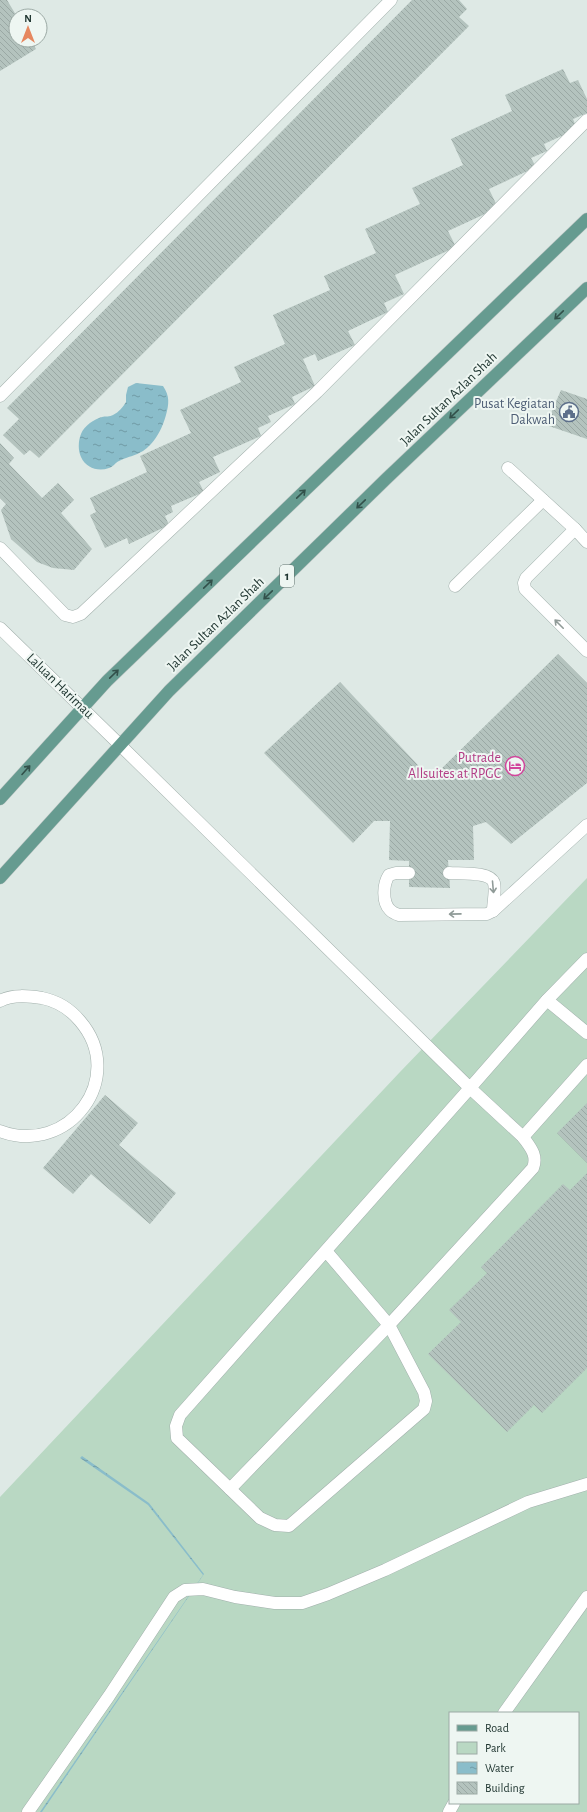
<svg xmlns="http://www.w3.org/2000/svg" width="587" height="1812" viewBox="0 0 587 1812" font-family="'Alegreya Sans',sans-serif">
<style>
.green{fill:#b9d8c3;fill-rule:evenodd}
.water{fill:url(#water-ripples)}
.building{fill:url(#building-back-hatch)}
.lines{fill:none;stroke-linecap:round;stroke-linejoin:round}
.service-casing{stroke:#a2b0ac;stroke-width:13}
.minor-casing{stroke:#a2b0ac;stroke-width:13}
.primary-casing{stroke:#bcc3c2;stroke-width:13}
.service{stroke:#fff;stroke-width:12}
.minor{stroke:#fff;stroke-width:12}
.primary{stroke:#669b90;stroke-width:12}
.oneway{stroke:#32504a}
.oneway2{stroke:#909b98}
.labels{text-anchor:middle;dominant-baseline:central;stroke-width:4;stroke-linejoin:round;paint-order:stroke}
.shield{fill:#eef6f2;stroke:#5e706c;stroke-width:1}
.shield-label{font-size:13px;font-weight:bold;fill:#213732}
.street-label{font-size:14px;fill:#213732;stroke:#eef6f2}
.service-label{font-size:14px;fill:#4e5e75;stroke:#eef6f2;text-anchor:end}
.hotel-label{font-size:14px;fill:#b23c85;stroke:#eef6f2;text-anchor:end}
</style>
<defs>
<pattern id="water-ripples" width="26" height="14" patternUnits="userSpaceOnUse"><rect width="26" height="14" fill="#8abdca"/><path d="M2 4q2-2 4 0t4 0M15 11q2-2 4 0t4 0" fill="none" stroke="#709aa5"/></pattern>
<pattern id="building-back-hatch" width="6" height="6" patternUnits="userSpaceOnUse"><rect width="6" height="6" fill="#b4c3be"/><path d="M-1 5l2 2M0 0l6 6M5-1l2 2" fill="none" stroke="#9aa8a4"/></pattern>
</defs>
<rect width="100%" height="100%" fill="#dee9e5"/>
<path class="green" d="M587,878V1812H0V1497L400,1072ZM450,1713H578V1803H450Z"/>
<g class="water">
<path d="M136,383L163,386C170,396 169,404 166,415C163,426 158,436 151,444C140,456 131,455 119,461C115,463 113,467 109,468C98,472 86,468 81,457C78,451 78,441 81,434C84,426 94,419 102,417C105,416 110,417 113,415C119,412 123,407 126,402V395L128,387Z"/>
<path d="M82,1456L149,1503L204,1574L42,1812H40L203,1575L148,1505L80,1458Z"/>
</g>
<g class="building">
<path d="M0,0H7L16,15V40H31L36,49L0,71Z"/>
<path d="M412,0H459L467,9L459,17L469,26L39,458L30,450L24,455L3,435L19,419L7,408Z"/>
<path d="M563,69L570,83L578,80L587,99V113L573,119L577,129L544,144L547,151L531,158L536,167L489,189L498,208L448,231L456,247L395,275L404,294L384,303L388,312L348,331L355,345L318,361L315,354L303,359L315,386L292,397L295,404L268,416L271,422L258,428L261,436L213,457L220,472L199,482L204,492L171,506L173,512L165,516L169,525L129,544L127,538L105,548L90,515L96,512L90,498L147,472L140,456L191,433L180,410L241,382L234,367L285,344L273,315L330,290L324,276L376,253L365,229L420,204L412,188L463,165L451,139L512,111L505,95Z"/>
<path d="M561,390L587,399V439L546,425Z"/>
<path d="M0,443L14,458L9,464L42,498L58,483L74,500L61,513L92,549L74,570L53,568L37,562L11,539L1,510L6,504L0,498Z"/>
<path d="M558,654L587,683V783L511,844L486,822L473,826L474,860H448L450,888L409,887V861L389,860L390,821H374L353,843L264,753L340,682L431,779Z"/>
<path d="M105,1095L138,1123L119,1145L176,1193L150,1224L91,1174L73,1194L43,1168Z"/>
<path d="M587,1103V1163L557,1133Z"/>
<path d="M587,1173V1368L542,1413L534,1405L507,1432L428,1354L461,1322L449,1310L487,1273L481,1267L563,1184L570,1190Z"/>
</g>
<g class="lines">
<g class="service-casing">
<g id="service">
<path d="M0,396L391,0"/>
<path d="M508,468L575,529"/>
<path d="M587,542L575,529L526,578L524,583L525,589L587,651"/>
<path d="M0,548L65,615L73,617L81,614L317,392L587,120"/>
<path d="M455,586L543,500"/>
<path d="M119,744L470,1088L547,1000L587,959"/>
<path d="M409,873H396L389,875C383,884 382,902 390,910C392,912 396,914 399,915L487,914L493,911L587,825"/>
<path d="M449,873C460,874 490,871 494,883C496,891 493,903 493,911"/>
<path d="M547,1000L587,1033"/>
<path d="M0,1001C12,994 29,996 42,998C57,1001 70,1009 80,1021C128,1077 69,1157 0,1131"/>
<path d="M326,1251L389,1325L424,1392L426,1401L424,1409L289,1526L275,1525L260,1518L177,1438L176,1426L180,1415L470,1088L523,1137L587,1065"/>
<path d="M230,1489L389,1325L533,1168C538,1155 530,1147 523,1137"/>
<path d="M504,1713L587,1597"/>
<path d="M28,1812L109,1696L174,1597L185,1590L203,1589L235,1597L275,1603H302L328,1594L385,1570L528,1502L587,1484"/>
<path d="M449,1812L454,1803"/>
</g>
</g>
<g class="minor-casing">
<path id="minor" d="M0,628L119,744"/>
</g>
<g class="primary-casing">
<g id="primary">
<path d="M0,799L107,681L587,219"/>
<path d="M0,878L169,691L386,479L587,288"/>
</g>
</g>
<use href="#service" class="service"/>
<use href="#minor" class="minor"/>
<use href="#primary" class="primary"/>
</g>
<defs><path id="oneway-shaft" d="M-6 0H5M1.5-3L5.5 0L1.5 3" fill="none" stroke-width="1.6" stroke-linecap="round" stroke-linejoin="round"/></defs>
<g class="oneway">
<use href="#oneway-shaft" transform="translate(559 315) rotate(136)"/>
<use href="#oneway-shaft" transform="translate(454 414) rotate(136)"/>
<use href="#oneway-shaft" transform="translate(301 494) rotate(-44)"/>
<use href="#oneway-shaft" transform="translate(361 504) rotate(136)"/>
<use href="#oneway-shaft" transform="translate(208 584) rotate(-44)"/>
<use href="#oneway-shaft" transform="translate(268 595) rotate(136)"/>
<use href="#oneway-shaft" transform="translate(114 674) rotate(-44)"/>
<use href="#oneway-shaft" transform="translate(26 770) rotate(-48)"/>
</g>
<g class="oneway2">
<use href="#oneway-shaft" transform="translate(559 624) rotate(-135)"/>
<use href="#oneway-shaft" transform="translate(493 887) rotate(85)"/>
<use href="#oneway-shaft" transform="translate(455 914) rotate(179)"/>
</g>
<defs>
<g id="civic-ring" transform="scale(1)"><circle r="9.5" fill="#eef6f2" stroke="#5c6f8a" stroke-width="1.5"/><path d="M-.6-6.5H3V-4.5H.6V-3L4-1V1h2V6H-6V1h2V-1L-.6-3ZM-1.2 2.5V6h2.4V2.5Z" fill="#5c6f8a"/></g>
<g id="hotel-ring" transform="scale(1)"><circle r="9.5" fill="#eef6f2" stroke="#d1479c" stroke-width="1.5"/><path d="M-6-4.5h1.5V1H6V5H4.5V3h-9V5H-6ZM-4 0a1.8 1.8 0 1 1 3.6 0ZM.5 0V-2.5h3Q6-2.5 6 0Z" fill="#d1479c"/></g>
</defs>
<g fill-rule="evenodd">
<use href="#civic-ring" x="569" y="412"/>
<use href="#hotel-ring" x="515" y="766"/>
</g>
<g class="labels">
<rect class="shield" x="280" y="565" width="14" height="22" rx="3"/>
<g class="shield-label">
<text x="287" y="576">1</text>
</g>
<g class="street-label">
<text transform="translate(449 399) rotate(-44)">Jalan Sultan Azlan Shah</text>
<text transform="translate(216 624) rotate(-44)">Jalan Sultan Azlan Shah</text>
<text transform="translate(60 686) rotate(44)">Laluan Harimau</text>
</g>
<g class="service-label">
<text x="555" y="404">Pusat Kegiatan<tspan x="555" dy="16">Dakwah</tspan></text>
</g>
<g class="hotel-label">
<text x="501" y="758">Putrade<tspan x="501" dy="16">Allsuites at RPGC</tspan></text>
</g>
</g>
<rect x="449" y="1712" width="130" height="92" fill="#eef6f2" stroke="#9caaa5"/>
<rect x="457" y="1725" width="20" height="6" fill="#669b90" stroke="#9caaa5"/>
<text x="485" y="1732" font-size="12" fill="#213732">Road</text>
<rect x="457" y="1742" width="20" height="12" fill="#b9d8c3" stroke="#9caaa5"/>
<text x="485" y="1752" font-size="12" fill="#213732">Park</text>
<rect x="457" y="1762" width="20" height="12" fill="url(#water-ripples)" stroke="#9caaa5"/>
<text x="485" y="1772" font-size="12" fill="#213732">Water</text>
<rect x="457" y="1782" width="20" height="12" fill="url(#building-back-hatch)" stroke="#9caaa5"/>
<text x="485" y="1792" font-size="12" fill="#213732">Building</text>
<g transform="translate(28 28)"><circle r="19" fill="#eef6f2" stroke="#9caaa5"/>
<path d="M0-3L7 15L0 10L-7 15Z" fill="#e6875f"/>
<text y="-6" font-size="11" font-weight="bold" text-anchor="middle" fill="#213732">N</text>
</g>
</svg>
